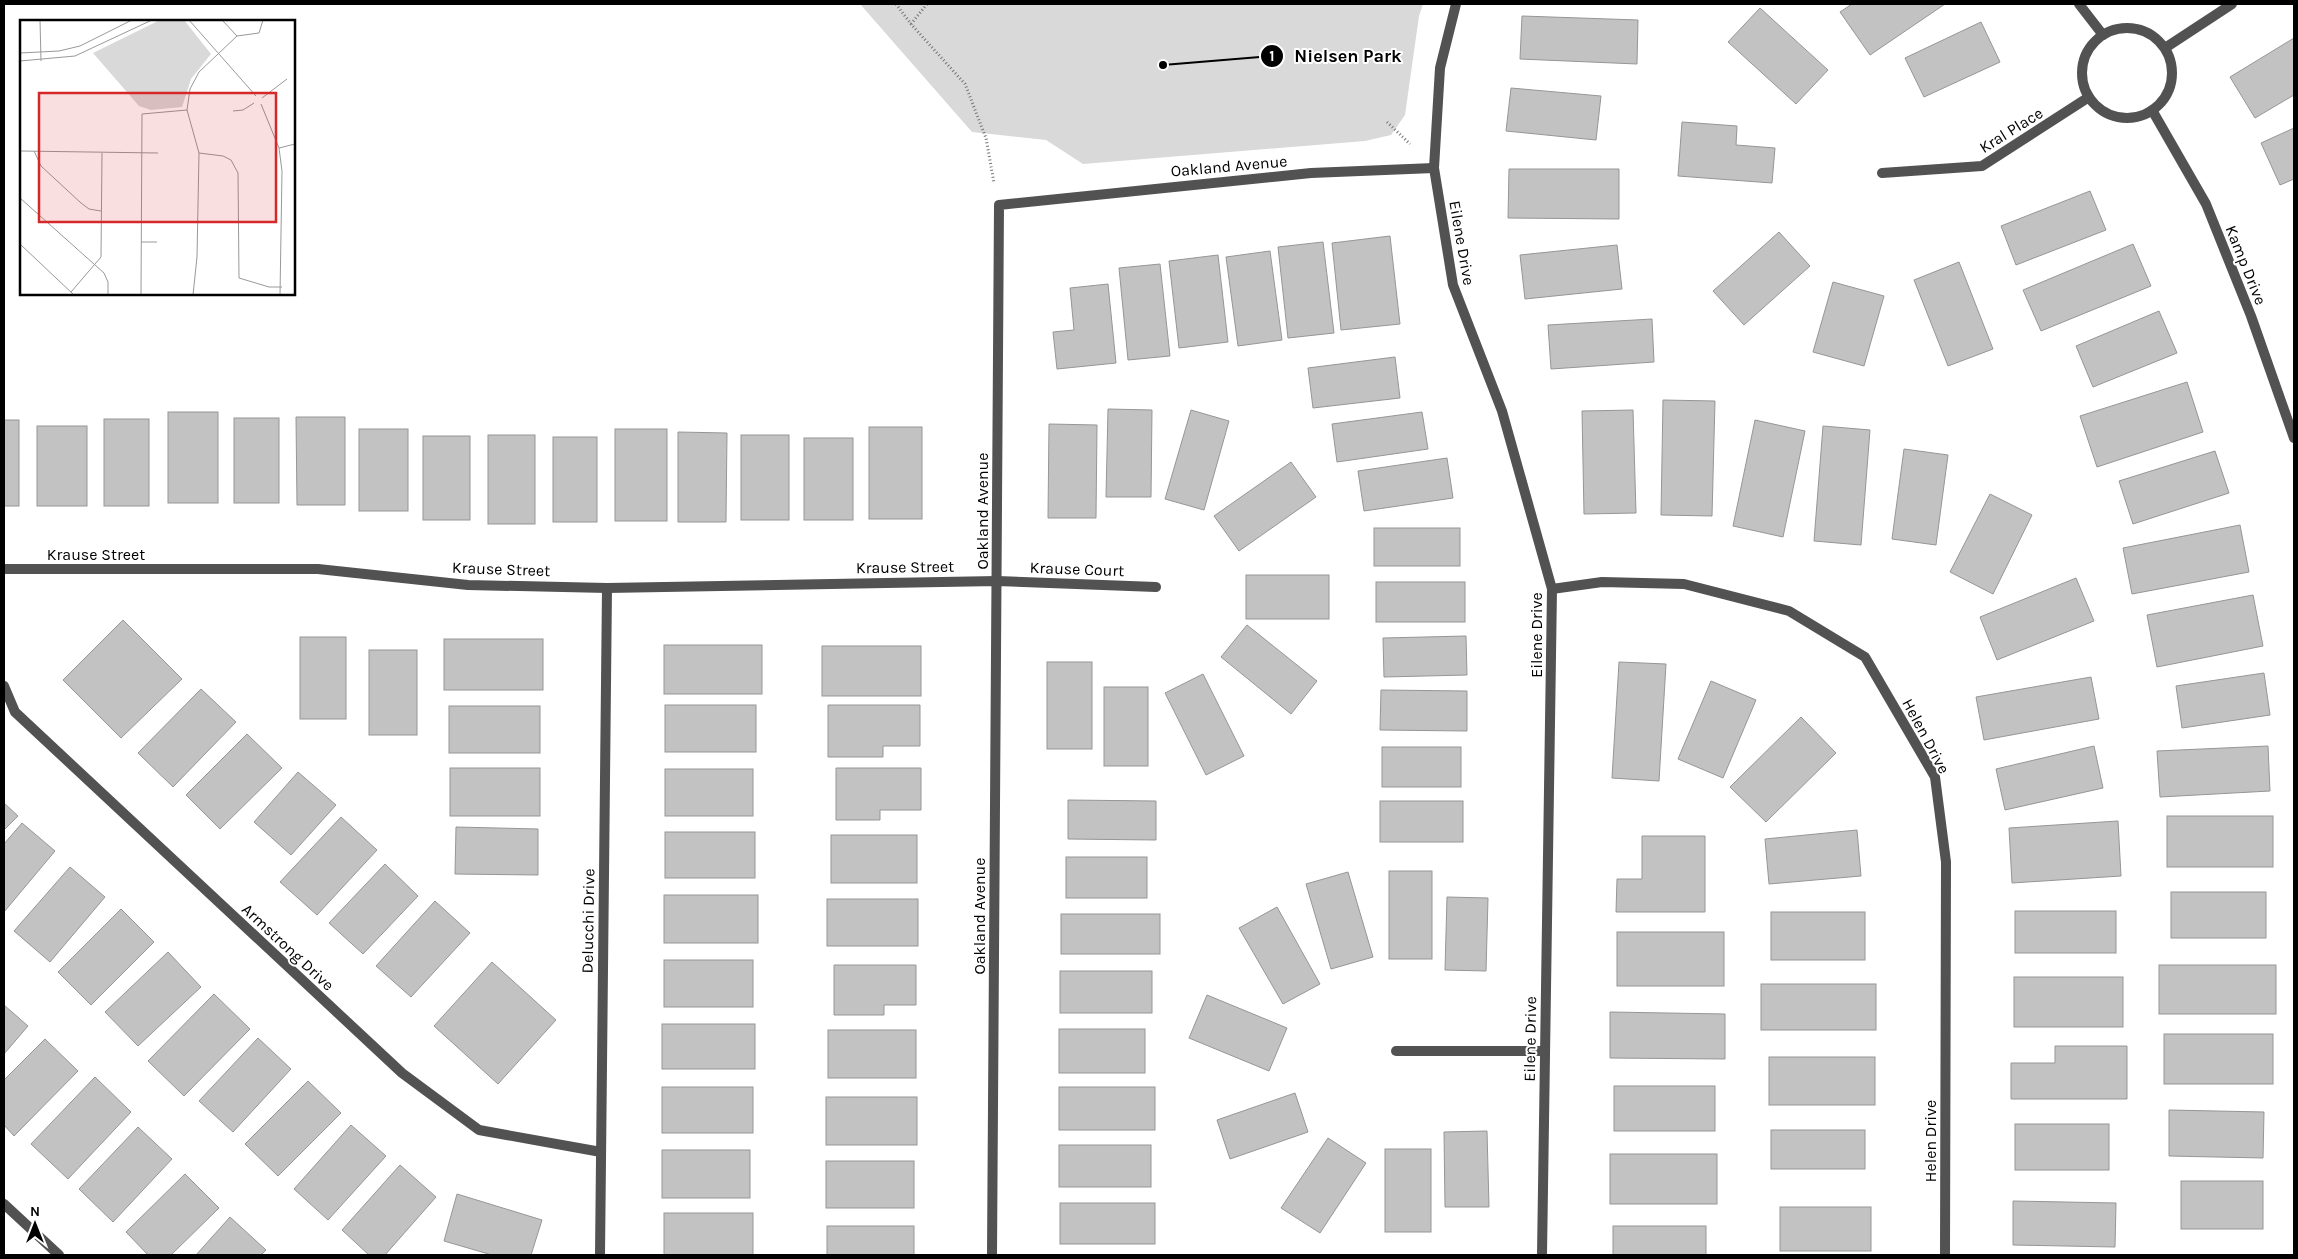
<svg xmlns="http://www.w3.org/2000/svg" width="2298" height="1259" viewBox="0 0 2298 1259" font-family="Karla,sans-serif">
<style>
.green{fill:#d9d9d9}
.building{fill:#c2c2c2;stroke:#969696}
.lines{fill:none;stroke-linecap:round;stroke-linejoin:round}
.path{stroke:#747474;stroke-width:3;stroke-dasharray:1 2.5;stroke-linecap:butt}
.street{stroke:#525252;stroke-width:10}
.labels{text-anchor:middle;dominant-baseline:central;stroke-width:4;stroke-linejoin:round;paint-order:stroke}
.street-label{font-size:16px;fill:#000;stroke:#fff}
.inset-road{fill:none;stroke:#999;stroke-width:1}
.view{fill:#d62828;fill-opacity:0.15;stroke:#d62828;stroke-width:2.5}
.inset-edge{fill:none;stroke:#000;stroke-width:2.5}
.leader{fill:none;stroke:#000;stroke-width:2}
.callout-dot{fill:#000;stroke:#fff;stroke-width:2}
.mark-label{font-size:15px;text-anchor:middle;font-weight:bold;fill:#fff}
.callout-label{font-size:18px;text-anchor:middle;font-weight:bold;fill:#000;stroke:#fff;stroke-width:4;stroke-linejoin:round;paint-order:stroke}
</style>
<rect width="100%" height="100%" fill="#fff"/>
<path class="green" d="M860,4H1423L1419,16L1405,115L1391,135L1365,141L1083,164L1046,140L972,132Z"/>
<g class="building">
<path d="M1852,4H1945L1870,55L1840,12Z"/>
<path d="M1760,8L1828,70L1796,104L1728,42Z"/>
<path d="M1522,16L1638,20L1637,64L1520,59Z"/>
<path d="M1981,22L2000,62L1924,97L1905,58Z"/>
<path d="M2294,38V95L2255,118L2230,77Z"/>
<path d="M1511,88L1601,96L1596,140L1506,131Z"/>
<path d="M1682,122L1737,126L1736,145L1775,148L1772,183L1678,176Z"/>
<path d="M2294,128V179L2280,185L2261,143Z"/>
<path d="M1509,169H1619V219L1508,218Z"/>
<path d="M2090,191L2106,230L2016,265L2001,226Z"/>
<path d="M1779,232L1810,266L1744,325L1713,291Z"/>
<path d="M1390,236L1400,324L1341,330L1332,243Z"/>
<path d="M1323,242L1334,333L1288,338L1278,247Z"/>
<path d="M2133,244L2151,286L2041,331L2023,290Z"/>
<path d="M1617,245L1622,289L1525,299L1520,255Z"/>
<path d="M1270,251L1282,340L1238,346L1226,257Z"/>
<path d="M1218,255L1228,342L1179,348L1169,261Z"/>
<path d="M1959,262L1993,349L1948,366L1914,280Z"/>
<path d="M1160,264L1170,356L1128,360L1119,268Z"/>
<path d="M1833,282L1884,296L1864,366L1813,352Z"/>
<path d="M1108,284L1116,363L1057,369L1053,332L1074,330L1070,288Z"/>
<path d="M2159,311L2177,353L2093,387L2076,346Z"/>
<path d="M1652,319L1654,362L1551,369L1548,325Z"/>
<path d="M1395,357L1400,398L1313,408L1308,368Z"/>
<path d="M2187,382L2203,432L2097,467L2080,416Z"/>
<path d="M1663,400L1715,401L1712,516L1661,515Z"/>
<path d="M1108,409L1152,410L1151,497H1106Z"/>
<path d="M1191,410L1229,421L1204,510L1165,499Z"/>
<path d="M1633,410L1636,513L1584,514L1582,411Z"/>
<rect x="168" y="412" width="50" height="91"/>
<path d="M1422,412L1428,449L1337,462L1332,424Z"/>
<path d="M296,417H345V505H297Z"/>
<rect x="234" y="418" width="45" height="85"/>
<rect x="104" y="419" width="45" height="87"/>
<rect x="4" y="420" width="15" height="86"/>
<path d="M1755,420L1805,431L1783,537L1733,526Z"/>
<path d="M1049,424L1097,425L1096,518H1048Z"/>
<rect x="37" y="426" width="50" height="80"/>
<path d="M1823,426L1870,430L1861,545L1814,541Z"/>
<rect x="869" y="427" width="53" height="92"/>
<rect x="359" y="429" width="49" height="82"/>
<rect x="615" y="429" width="52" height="92"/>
<path d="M678,432L727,433L726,522H678Z"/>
<rect x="488" y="435" width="47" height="89"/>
<rect x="741" y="435" width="48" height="85"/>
<rect x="423" y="436" width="47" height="84"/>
<rect x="553" y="437" width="44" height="85"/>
<rect x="804" y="438" width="49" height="82"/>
<path d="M1904,449L1948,455L1936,545L1892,539Z"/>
<path d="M2215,451L2229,493L2133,524L2119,481Z"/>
<path d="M1447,458L1453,498L1364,511L1358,471Z"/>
<path d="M1291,462L1316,497L1239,551L1214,516Z"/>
<path d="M1990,494L2032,515L1993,594L1950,572Z"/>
<path d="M2240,525L2249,572L2132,594L2123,548Z"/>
<rect x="1374" y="528" width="86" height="38"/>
<rect x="1246" y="575" width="83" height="44"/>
<path d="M2076,578L2094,621L1997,660L1980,617Z"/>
<rect x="1376" y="582" width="89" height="40"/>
<path d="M2253,595L2263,646L2157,667L2147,615Z"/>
<path d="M123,620L182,679L121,738L63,680Z"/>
<path d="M1247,625L1317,681L1291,714L1221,657Z"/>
<path d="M1466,636L1467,675L1384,677L1383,638Z"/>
<rect x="300" y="637" width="46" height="82"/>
<rect x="444" y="639" width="99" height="51"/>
<rect x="664" y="645" width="98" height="49"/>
<rect x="822" y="646" width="99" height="50"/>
<rect x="369" y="650" width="48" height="85"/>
<rect x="1047" y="662" width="45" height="87"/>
<path d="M1619,662L1666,664L1659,781L1612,778Z"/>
<path d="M2264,673L2270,715L2182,728L2176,686Z"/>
<path d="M1203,674L1244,756L1206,775L1165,693Z"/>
<path d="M2091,677L2099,719L1984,740L1976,697Z"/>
<path d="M1711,681L1756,700L1723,778L1678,759Z"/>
<rect x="1104" y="687" width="44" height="79"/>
<path d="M201,689L236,722L173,787L138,753Z"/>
<path d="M1381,690L1467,691V731L1380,730Z"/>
<rect x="665" y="705" width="91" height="47"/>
<path d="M828,705H920V746H883V757H828Z"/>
<rect x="449" y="706" width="91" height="47"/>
<path d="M1801,717L1836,753L1766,822L1730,787Z"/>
<path d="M247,734L282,768L220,829L186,795Z"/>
<path d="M2094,746L2103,788L2005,810L1996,769Z"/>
<path d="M2268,746L2270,791L2160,797L2157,751Z"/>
<rect x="1382" y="747" width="79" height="40"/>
<rect x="450" y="768" width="90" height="48"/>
<path d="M836,768H921V810H880V820H836Z"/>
<rect x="665" y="769" width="88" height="47"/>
<path d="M298,772L336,805L291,855L254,822Z"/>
<path d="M1068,800L1156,801V840L1068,839Z"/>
<rect x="1380" y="801" width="83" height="41"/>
<path d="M4,803L18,816L4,830Z"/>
<rect x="2167" y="816" width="106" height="51"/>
<path d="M341,817L377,850L317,915L280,882Z"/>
<path d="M2118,821L2121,876L2012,883L2009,828Z"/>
<path d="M22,823L55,851L4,912V844Z"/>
<path d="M456,827L538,829V875L455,874Z"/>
<path d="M1857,830L1861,876L1769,884L1765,839Z"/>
<rect x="665" y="832" width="90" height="46"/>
<rect x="831" y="835" width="86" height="48"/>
<path d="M1642,836H1705V912H1616L1617,879H1642Z"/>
<rect x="1066" y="857" width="81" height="41"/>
<path d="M385,864L418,896L363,954L329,923Z"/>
<path d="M70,867L105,897L50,962L14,931Z"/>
<rect x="1389" y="871" width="43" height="88"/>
<path d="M1348,872L1373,957L1331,969L1306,884Z"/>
<rect x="2171" y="892" width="95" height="46"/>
<rect x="664" y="895" width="94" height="48"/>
<path d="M1447,897L1488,898L1486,971L1445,970Z"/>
<rect x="827" y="899" width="91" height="47"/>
<path d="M435,901L470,933L411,997L376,966Z"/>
<path d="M1277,907L1320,984L1283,1004L1239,928Z"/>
<path d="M121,909L154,942L91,1005L58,972Z"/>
<rect x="2015" y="911" width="101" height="42"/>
<rect x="1771" y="912" width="94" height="48"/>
<rect x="1061" y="914" width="99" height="40"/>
<rect x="1617" y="932" width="107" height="54"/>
<path d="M168,952L201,987L138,1046L105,1012Z"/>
<rect x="664" y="960" width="89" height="47"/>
<path d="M492,962L556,1020L498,1084L434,1026Z"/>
<path d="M834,965H916V1005H884V1015H834Z"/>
<rect x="2159" y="965" width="117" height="49"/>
<rect x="1060" y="971" width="92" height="42"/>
<rect x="2014" y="977" width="109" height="50"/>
<rect x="1761" y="984" width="115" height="46"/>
<path d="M214,994L250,1029L184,1096L148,1061Z"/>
<path d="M1207,995L1287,1028L1269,1071L1189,1038Z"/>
<path d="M4,1005L28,1026L4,1054Z"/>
<path d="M1610,1012L1725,1014V1059L1610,1058Z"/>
<rect x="662" y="1024" width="93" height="45"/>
<rect x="1059" y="1029" width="86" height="44"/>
<rect x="828" y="1030" width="88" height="48"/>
<rect x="2164" y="1034" width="109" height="50"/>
<path d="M258,1038L291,1069L233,1132L199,1101Z"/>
<path d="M45,1039L78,1071L14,1136L4,1125V1080Z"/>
<path d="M2055,1046H2127V1099H2011V1063H2055Z"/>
<rect x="1769" y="1057" width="106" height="48"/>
<path d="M95,1077L131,1112L68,1179L31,1144Z"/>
<path d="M308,1081L341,1113L278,1176L245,1144Z"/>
<rect x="1614" y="1086" width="101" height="45"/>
<rect x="662" y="1087" width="91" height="46"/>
<rect x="1059" y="1087" width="96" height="43"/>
<path d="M1295,1093L1308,1132L1230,1159L1217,1120Z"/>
<rect x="826" y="1097" width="91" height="48"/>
<path d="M2169,1110L2264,1112L2263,1158L2169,1156Z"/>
<rect x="2015" y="1124" width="94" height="46"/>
<path d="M351,1125L386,1156L328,1220L294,1189Z"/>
<path d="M138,1127L172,1159L113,1222L79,1189Z"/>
<rect x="1771" y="1130" width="94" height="39"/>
<path d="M1487,1131L1489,1207H1445L1444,1132Z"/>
<path d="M1328,1138L1366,1163L1320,1233L1281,1208Z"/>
<rect x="1059" y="1145" width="92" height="42"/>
<rect x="1385" y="1149" width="46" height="83"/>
<rect x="662" y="1150" width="88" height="48"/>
<rect x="1610" y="1154" width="107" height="50"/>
<rect x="826" y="1161" width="88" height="47"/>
<path d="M400,1165L436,1197L385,1255H369L342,1230Z"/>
<path d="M185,1174L219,1208L171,1255H148L126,1232Z"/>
<rect x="2181" y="1181" width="82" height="48"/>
<path d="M457,1194L542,1220L531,1255H492L444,1241Z"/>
<path d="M2013,1201L2116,1203L2115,1247L2013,1245Z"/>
<rect x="1060" y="1203" width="95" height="41"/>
<rect x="1780" y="1207" width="91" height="44"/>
<rect x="664" y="1213" width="89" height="42"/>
<path d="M230,1217L266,1250L261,1255H196Z"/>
<rect x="827" y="1226" width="87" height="29"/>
<rect x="1613" y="1226" width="93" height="29"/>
</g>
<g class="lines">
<g class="path">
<path d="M896,4L911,24L965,84L986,138L994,183"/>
<path d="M911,24L927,4"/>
<path d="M1387,122L1410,144"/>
</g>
<g class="street">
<path d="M1456,4L1440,68L1434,168L1453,285L1502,411L1552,589L1542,1255"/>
<path d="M2079,4L2103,35"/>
<circle cx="2127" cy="73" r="45"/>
<path d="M2165,48L2232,4"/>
<path d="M2152,110L2206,204L2251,316L2294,438"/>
<path d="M1882,173L1982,166L2089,97"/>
<path d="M4,569H318L468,585L607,588L997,581L1156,587"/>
<path d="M1552,589L1602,582L1684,584L1789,611L1865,657L1935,777L1946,862L1945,1255"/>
<path d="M4,686L15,712L402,1073L479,1130L601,1152"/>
<path d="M1396,1051H1544"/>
<path d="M4,1204L59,1255"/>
<path d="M600,1255L607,588"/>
<path d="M992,1255L999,205L1311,173L1434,168"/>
</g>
</g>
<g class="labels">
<g class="street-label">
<text transform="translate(2011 130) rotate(-32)">Kral Place</text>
<text transform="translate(1229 166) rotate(-5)">Oakland Avenue</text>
<text transform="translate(1462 243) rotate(80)">Eilene Drive</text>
<text transform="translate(2246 265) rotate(68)">Kamp Drive</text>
<text transform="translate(982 511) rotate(-90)">Oakland Avenue</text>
<text x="96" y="554">Krause Street</text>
<text transform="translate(905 567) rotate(-1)">Krause Street</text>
<text transform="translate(501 569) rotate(2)">Krause Street</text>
<text transform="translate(1077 569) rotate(2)">Krause Court</text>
<text transform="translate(1536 635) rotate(-90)">Eilene Drive</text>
<text transform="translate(1926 736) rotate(62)">Helen Drive</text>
<text transform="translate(979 916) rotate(-90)">Oakland Avenue</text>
<text transform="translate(588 921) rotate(-89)">Delucchi Drive</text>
<text transform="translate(288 947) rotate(43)">Armstrong Drive</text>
<text transform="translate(1530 1039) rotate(-89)">Eilene Drive</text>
<text transform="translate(1930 1141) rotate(-90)">Helen Drive</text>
</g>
</g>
<g transform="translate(20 20)">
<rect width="275" height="275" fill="#fff"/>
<path d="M140,0H164L191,34L171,59L162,87L131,90L119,86L73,33Z" fill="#d9d9d9"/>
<path class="inset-road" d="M20,0L21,41M169,0L236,76M202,0L217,16M0,33L39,31L60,26L112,0M0,41L55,36L132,0M242,78L267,59M241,84L259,128L262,151L260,275M213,91L223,90L234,83M259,128L275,124M0,131L138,133M14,131L21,146L61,183L69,189L81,191M179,133L203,136L211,140L218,153L219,258L249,267H262M0,178L84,253L88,262V275M121,222H137M0,224L54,275M51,272L81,237L82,133M121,275L122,94L167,90M173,275L177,237L179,133L167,90L170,69L179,52L217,16L239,13L243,0"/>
<path class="view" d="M19,73H256V202H19Z"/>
<rect width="275" height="275" class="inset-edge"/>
</g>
<path class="leader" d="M1163 65L1272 56"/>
<g class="callout-dot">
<circle cx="1163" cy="65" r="5"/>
<circle cx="1272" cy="56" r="12"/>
</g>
<g class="mark-label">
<text x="1272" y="61">1</text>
</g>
<g class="callout-label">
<text x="1348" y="62">Nielsen Park</text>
</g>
<rect width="2298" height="1259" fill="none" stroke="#000000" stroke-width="10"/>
<g transform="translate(35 1224)" stroke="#ffffff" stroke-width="4" paint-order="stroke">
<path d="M0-4L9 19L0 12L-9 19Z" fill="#000000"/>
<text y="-8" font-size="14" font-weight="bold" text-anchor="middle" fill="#000000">N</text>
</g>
</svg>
